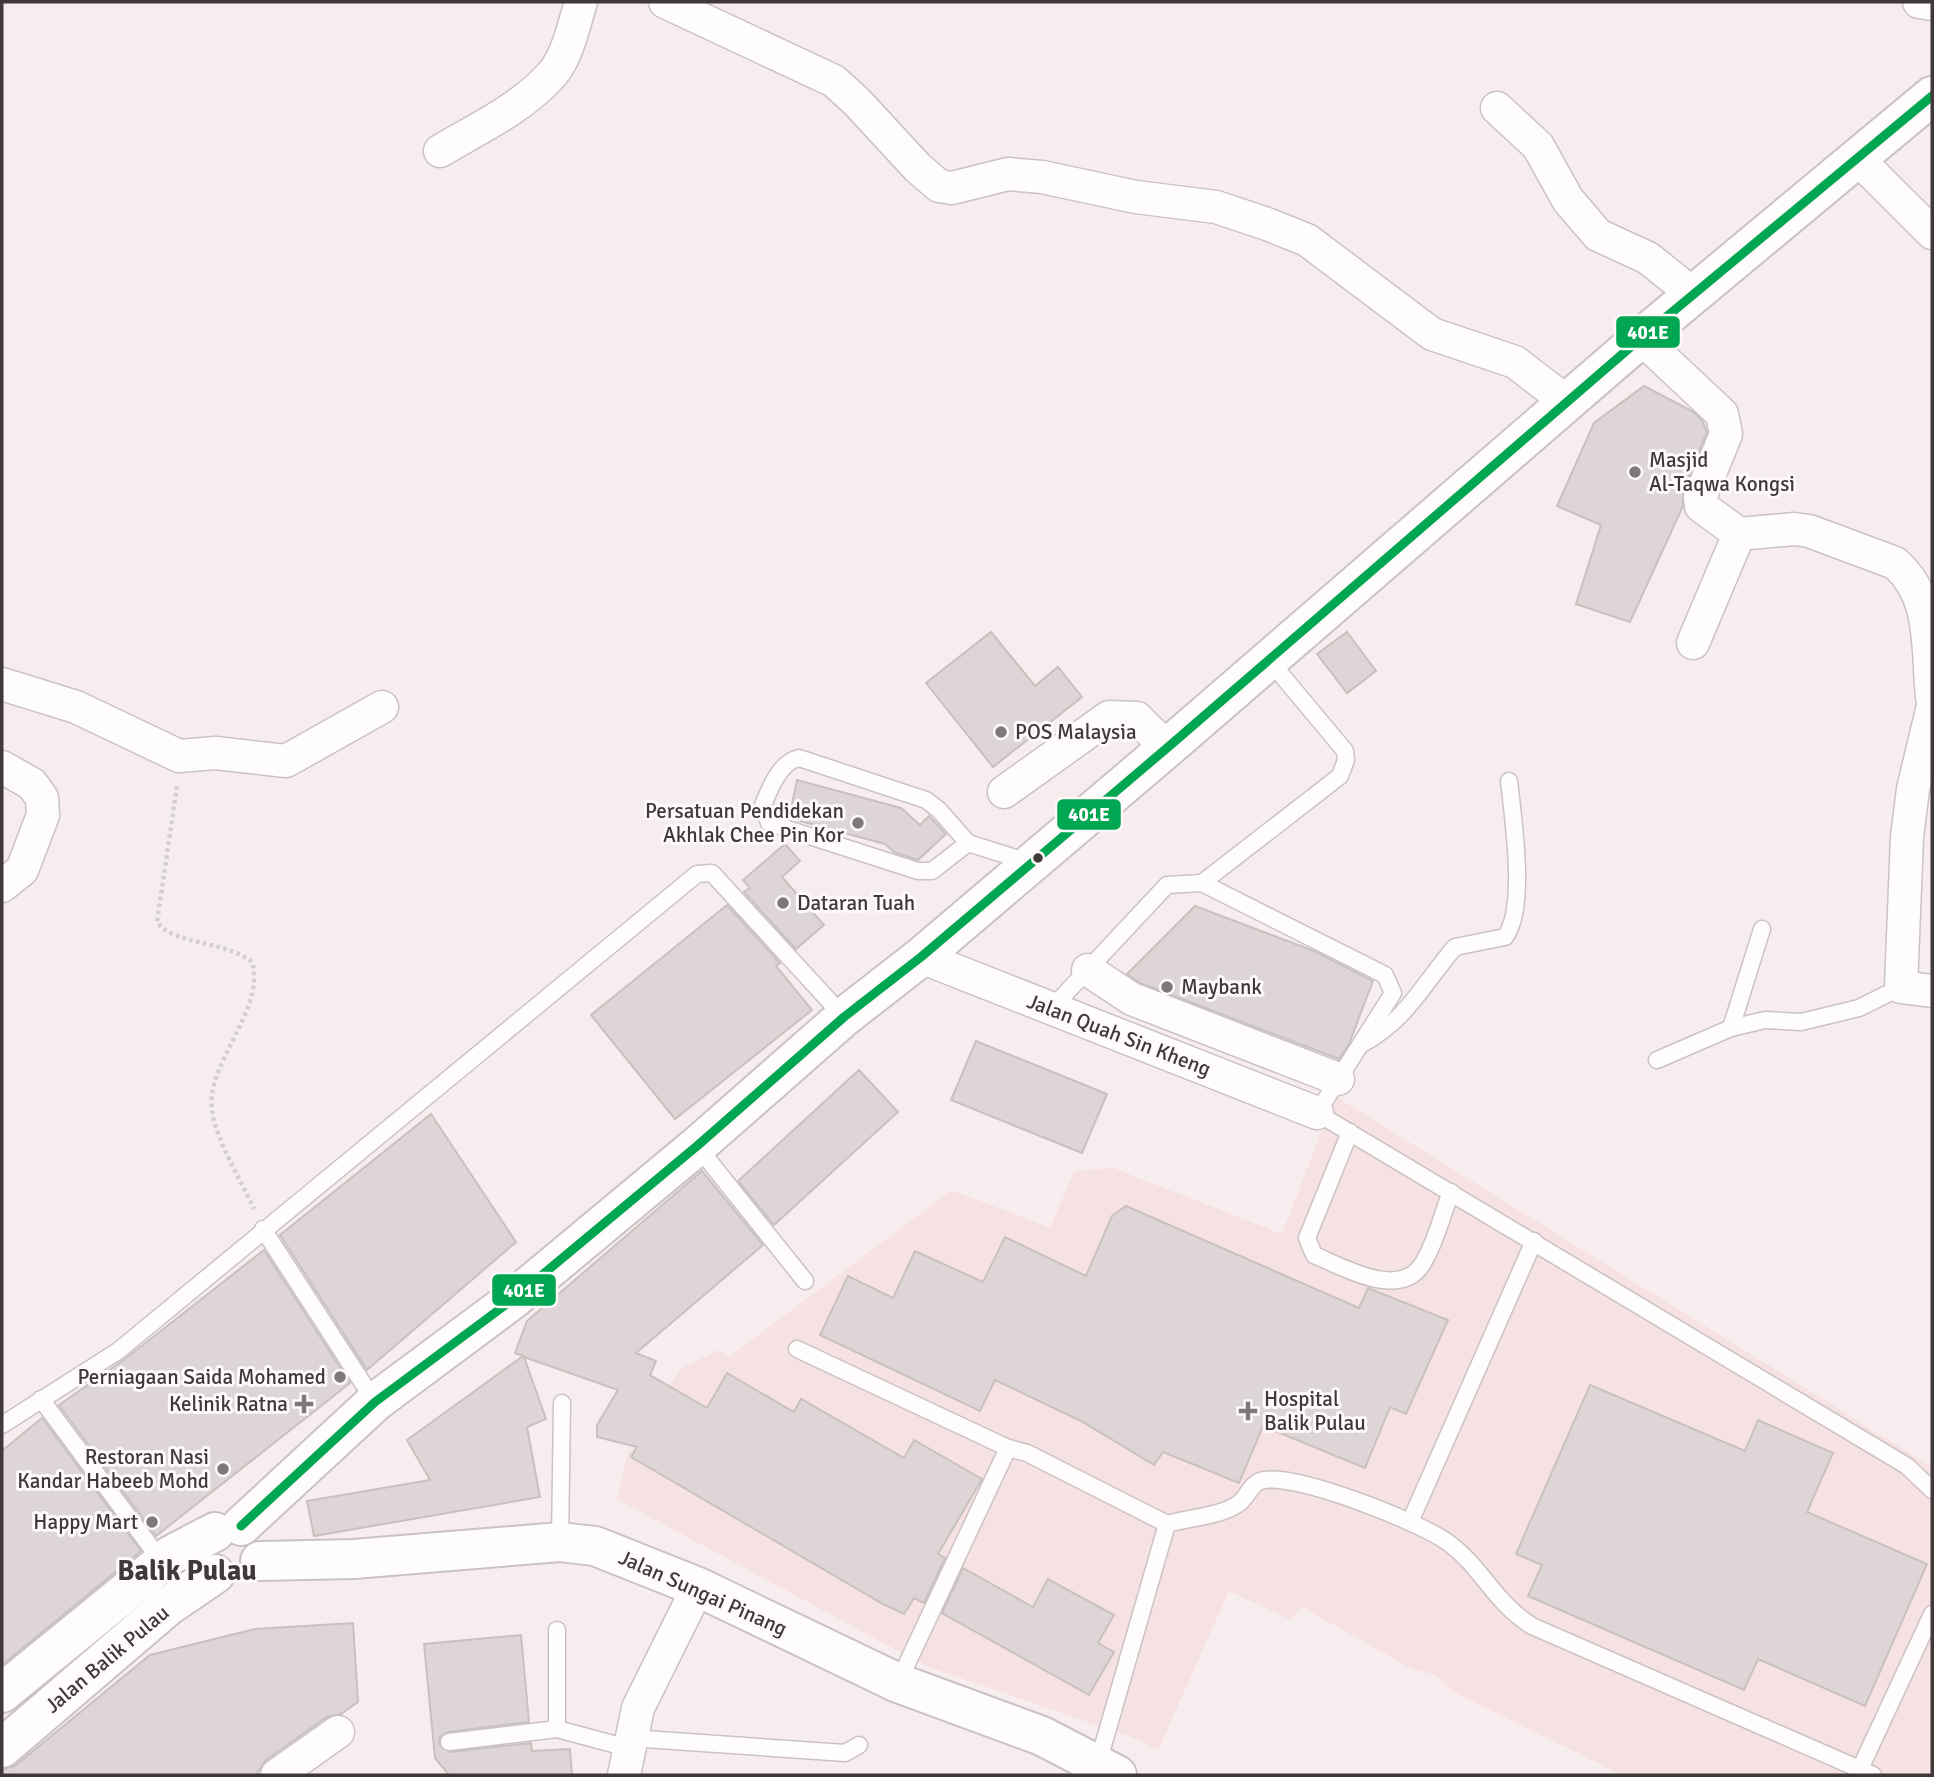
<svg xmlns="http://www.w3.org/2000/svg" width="1934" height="1777" viewBox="0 0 1934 1777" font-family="Signika,sans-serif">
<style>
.built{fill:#f6e1e3}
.building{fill:#ded5d6;stroke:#c9c0c0;stroke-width:2}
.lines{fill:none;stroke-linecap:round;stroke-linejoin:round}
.lane-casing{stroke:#cbc2c4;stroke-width:19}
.street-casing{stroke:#cbc2c4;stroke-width:35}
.primary-casing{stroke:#cbc2c4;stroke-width:42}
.path{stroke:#d2cfcf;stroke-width:4.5;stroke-dasharray:3.5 3.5;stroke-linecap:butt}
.lane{stroke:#fefcfc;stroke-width:16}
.street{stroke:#fefcfc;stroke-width:32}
.primary{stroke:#fefcfc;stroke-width:38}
.bus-1-casing{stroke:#fefafa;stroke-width:14}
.bus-1{stroke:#00a651;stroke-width:9}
.poi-dot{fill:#807778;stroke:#fefafa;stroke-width:2.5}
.bus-dot{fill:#403839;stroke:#fefafa;stroke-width:2.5}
.labels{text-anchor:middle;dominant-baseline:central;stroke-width:6;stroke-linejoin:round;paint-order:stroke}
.poi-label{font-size:21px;fill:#403839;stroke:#fefafa;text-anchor:start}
.street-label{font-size:21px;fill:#403839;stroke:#fefafa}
.district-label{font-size:28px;font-weight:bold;fill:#403839;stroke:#fefafa}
.line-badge{stroke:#fefafa;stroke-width:2.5}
.badge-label{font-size:19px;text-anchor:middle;font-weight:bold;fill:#fff}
</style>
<rect width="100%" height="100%" fill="#f8edee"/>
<path class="built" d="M1335,1096L1932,1467V1775H1622L1452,1691L1436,1675L1412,1669L1302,1607L1291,1620L1229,1591L1158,1750L1131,1737L926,1666L617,1499L628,1454L680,1369L719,1350L729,1357L952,1190L1050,1228L1074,1171L1113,1168L1282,1234Z"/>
<g class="building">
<path d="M1644,386L1692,411L1702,420L1707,432L1683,491V506L1630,622L1576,604L1601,525L1557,506L1594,423Z"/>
<path d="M991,632L1035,686L1058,667L1082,697L993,767L926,683Z"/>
<path d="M1347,632L1376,671L1347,693L1317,654Z"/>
<path d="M797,780L901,808L920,825L929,816L946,834L918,860L894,852L885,844L789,818Z"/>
<path d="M785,844L800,861L782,877L824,925L796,949L744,892L750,888L743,880Z"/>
<path d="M727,905L780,963L776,966L812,1010L675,1119L591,1015Z"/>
<path d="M1195,906L1314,951L1373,981L1349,1044L1339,1059L1140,983L1127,974Z"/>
<path d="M976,1041L1107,1094L1082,1153L951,1100Z"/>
<path d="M859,1070L898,1112L774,1225L738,1181Z"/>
<path d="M431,1114L516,1242L367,1370L280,1235Z"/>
<path d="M702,1171L763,1245L636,1353L656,1361L650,1375L707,1408L727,1373L794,1412L801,1399L904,1458L914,1440L982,1479L938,1554L945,1558L924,1603L914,1598L904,1614L883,1604L631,1457L637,1447L597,1437V1425L618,1390L524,1357L546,1419L527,1427L540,1497L314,1536L307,1501L430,1480L407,1440L523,1356L515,1353L527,1321Z"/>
<path d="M1126,1206L1359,1308L1368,1288L1448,1320L1406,1414L1390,1407L1365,1468L1263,1426L1239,1483L1163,1452L1154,1465L1081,1421L995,1380L980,1411L820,1335L848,1276L893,1298L915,1251L983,1282L1005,1237L1086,1276L1112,1216Z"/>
<path d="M264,1250L350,1383L156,1536L59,1405L125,1359Z"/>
<path d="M1590,1385L1745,1451L1758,1420L1833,1453L1807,1512L1927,1564L1865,1706L1758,1659L1744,1690L1528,1596L1542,1565L1516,1554Z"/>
<path d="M42,1418L141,1551L2,1665V1451Z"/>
<path d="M963,1568L1033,1607L1048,1579L1114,1615L1098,1643L1114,1652L1089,1695L942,1613Z"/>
<path d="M353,1623L358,1702L341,1714L327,1717L266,1760L256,1775H2V1770L16,1765L150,1655L255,1629Z"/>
<path d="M521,1635L529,1722L448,1732L440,1737L439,1744L450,1752L531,1743L532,1751L570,1749L572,1775H449L435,1758L424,1644Z"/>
</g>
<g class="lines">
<g class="lane-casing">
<g id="lane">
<path d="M968,843L939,810L926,800L799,758C780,762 770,788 763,805L769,823L918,871H932L968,843L1028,862"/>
<path d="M1202,883L1340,776L1346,760L1345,751L1269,660"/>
<path d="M1051,1009L1167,885L1202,883L1385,975L1393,993L1317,1113L1907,1466L1932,1490"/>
<path d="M1731,1028L1762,929"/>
<path d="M1362,1044C1407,1020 1423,984 1455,947L1505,937C1527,908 1513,818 1509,781"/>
<path d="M1657,1060L1731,1028L1765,1020L1801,1022L1859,1008L1901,987"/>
<path d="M1350,1132L1307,1238L1314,1255C1343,1267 1401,1301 1423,1263C1436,1242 1442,1215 1451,1192"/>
<path d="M697,1146L805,1281"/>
<path d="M263,1229L375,1402"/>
<path d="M797,1349L1008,1448"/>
<path d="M41,1399L162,1562"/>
<path d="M2,1425L118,1351L697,874L712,873L844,1017"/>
<path d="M1410,1522L1534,1241"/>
<path d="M1167,1524C1188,1518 1221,1516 1238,1504C1247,1498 1250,1485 1260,1481C1290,1470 1423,1523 1450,1544C1482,1568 1494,1602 1532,1626L1873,1775"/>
<path d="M560,1542L562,1403"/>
<path d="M557,1630V1729"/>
<path d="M898,1683L1008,1448L1027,1453L1167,1524L1098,1763"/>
<path d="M630,1738L845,1753L859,1745"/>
<path d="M449,1742L557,1729L628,1748"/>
<path d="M1860,1769L1932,1614"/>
</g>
</g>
<g class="street-casing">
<g id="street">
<path d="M665,2L834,81L857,102L918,168L939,186L952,188L1008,174L1042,177L1136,197L1216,207L1267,224L1307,240L1432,334L1515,362L1567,402"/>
<path d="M1919,2L1932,4"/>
<path d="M1497,108L1538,146L1568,200L1598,235L1648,258L1693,294"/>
<path d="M440,151C477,129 524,107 553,73C568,55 574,24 581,2"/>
<path d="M1858,159L1932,233"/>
<path d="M1641,338L1722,414L1726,434L1700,498L1701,506L1739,534L1794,529L1809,531L1895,563C1934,596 1927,649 1932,697"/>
<path d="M1693,643L1739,534"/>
<path d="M2,684L76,707L179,756L216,753L286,761L382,707"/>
<path d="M1932,710L1913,789L1907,837L1901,987L1932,991"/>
<path d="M2,767L32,784L42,798L43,815L22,870L2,886"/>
<path d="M1004,792L1109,717L1137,718L1167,748"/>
<path d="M921,957L1317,1113"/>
<path d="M1088,970L1132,999L1338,1079"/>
<path d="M277,1775L338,1732"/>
<path d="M624,1775L638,1708L698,1587"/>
</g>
</g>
<g class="primary-casing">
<g id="primary">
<path d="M241,1526L375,1402L512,1300L697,1146L844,1017L921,957L1167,748L1641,338L1932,96"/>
<path d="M260,1561L354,1559L560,1542L595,1546L698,1587L898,1683L1042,1736L1117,1775"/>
<path d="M2,1693L171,1555L215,1532"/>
<path d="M2,1748L168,1606L215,1574"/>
</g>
</g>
<path class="path" d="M177,786L157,922C173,945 224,940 252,962C266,1010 205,1064 212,1110C216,1141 241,1180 254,1209"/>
<use href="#lane" class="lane"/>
<use href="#street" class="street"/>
<use href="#primary" class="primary"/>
<g class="bus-1-casing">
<path id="bus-1" d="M241,1526L375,1402L512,1300L697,1146L844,1017L921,957L1167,748L1641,338L1932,96"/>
</g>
<use href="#bus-1" class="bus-1"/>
</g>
<g class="poi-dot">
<circle cx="1635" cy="472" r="7"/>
<circle cx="1001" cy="732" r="7"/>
<circle cx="858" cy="823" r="7"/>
<circle cx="783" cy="903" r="7"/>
<circle cx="1167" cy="987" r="7"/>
<circle cx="340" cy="1377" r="7"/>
<path d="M300.5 1393.5h7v7h7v7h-7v7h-7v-7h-7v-7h7z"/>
<path d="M1244.5 1400.5h7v7h7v7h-7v7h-7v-7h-7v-7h7z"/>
<circle cx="223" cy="1469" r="7"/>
<circle cx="152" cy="1522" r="7"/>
</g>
<circle class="bus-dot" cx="1038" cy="858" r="6"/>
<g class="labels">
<g class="poi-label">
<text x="1649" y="460">Masjid<tspan x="1649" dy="24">Al-Taqwa Kongsi</tspan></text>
<text x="1015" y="732">POS Malaysia</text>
<text x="844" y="811" text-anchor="end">Persatuan Pendidekan<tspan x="844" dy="24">Akhlak Chee Pin Kor</tspan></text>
<text x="797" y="903">Dataran Tuah</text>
<text x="1181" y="987">Maybank</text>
<text x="326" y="1377" text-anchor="end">Perniagaan Saida Mohamed</text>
<text x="1264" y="1399">Hospital<tspan x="1264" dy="24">Balik Pulau</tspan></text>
<text x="288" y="1404" text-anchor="end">Kelinik Ratna</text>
<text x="209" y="1457" text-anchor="end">Restoran Nasi<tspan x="209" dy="24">Kandar Habeeb Mohd</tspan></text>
<text x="138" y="1522" text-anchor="end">Happy Mart</text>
</g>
<g class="street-label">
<text transform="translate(1119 1035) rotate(21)">Jalan Quah Sin Kheng</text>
<text transform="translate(703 1593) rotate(24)">Jalan Sungai Pinang</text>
<text transform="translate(107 1659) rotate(-40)">Jalan Balik Pulau</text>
</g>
<g class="district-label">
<text x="187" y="1571">Balik Pulau</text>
</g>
</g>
<g class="line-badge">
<rect x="1615" y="315" width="66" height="34" rx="7" fill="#00a651"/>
<rect x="1056" y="798" width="66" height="33" rx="7" fill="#00a651"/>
<rect x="491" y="1273" width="66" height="34" rx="7" fill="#00a651"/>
</g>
<g class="badge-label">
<text x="1648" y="339">401E</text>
<text x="1089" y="821">401E</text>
<text x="524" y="1297">401E</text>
</g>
<rect width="1934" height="1777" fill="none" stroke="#403839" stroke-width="7"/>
</svg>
